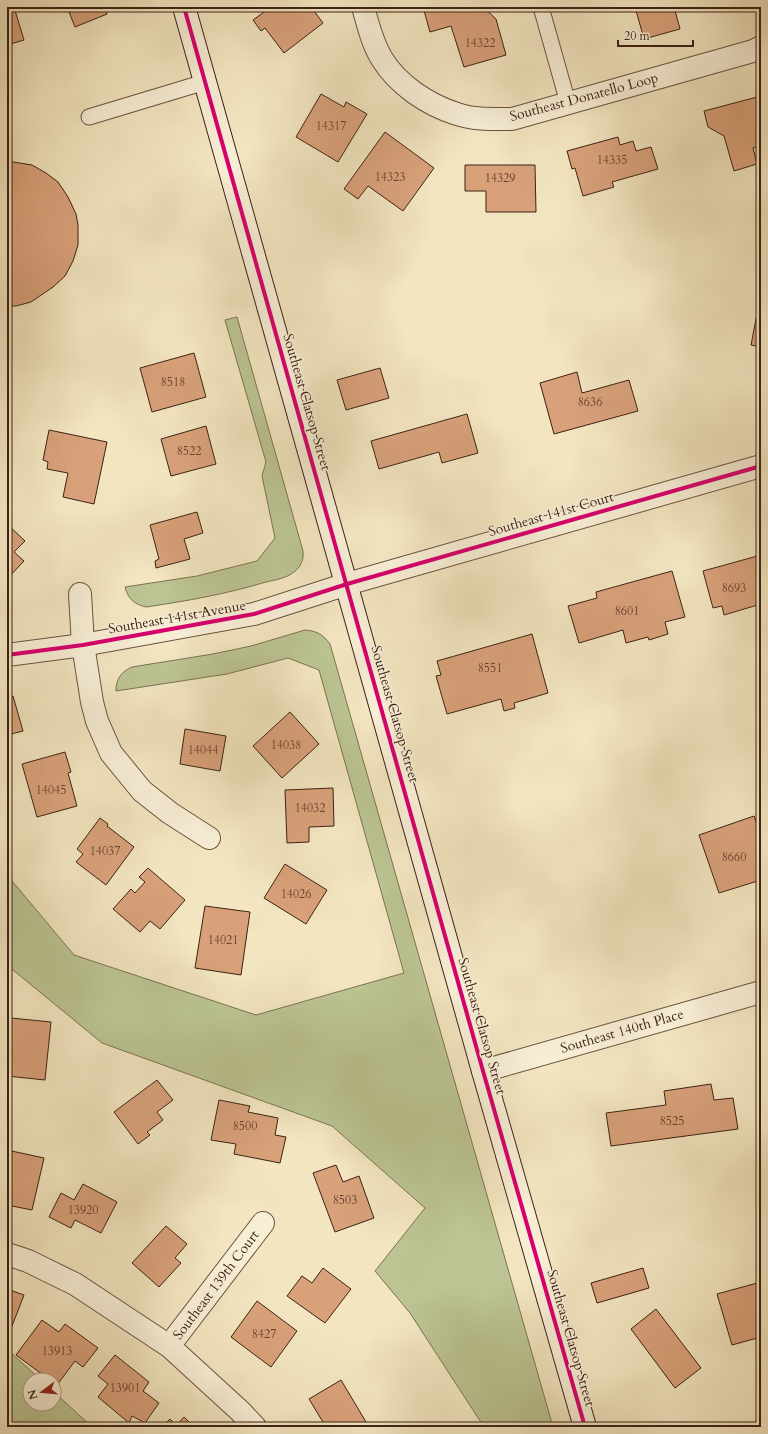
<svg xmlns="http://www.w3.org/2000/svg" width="768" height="1434" viewBox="0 0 768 1434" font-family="Cardo,serif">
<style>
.green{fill:#bbc492;stroke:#7c7253}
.building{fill:#d8a17a;stroke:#3d2114}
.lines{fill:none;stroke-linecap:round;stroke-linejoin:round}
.lane-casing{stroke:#6a523f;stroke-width:17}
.street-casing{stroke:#6a523f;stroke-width:24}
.secondary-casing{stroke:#3d2114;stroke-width:24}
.lane{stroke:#f7eed6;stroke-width:15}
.street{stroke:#f7eed6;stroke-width:22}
.secondary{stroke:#f7eed6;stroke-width:22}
.cycleway-casing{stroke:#f7eed6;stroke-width:6}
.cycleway{stroke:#d6006c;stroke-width:4}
.labels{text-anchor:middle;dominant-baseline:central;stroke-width:3;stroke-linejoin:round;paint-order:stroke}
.number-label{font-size:12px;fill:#64412e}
.street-label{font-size:14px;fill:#3d2114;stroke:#f7eed6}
</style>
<rect width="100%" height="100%" fill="#f2e5c0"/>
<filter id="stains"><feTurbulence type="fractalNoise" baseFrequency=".005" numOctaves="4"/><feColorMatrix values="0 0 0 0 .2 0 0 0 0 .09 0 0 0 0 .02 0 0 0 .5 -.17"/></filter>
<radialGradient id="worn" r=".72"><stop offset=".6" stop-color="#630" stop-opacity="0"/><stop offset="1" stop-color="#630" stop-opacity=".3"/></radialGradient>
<g class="green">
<path d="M237,317L303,551C304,559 301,567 294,572C287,578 275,580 266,582C226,594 187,601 146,607C134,604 128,599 125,587L197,576L257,561L275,538L262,476L266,462L225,320Z"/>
<path d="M305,630C316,631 323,634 330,644L553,1427H484L410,1313L375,1271L425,1208L332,1126L102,1043L7,965V875L74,955L256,1015L404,973L319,670L288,658L227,674L116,691C116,679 121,672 132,667L213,654L251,646Z"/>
<path d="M10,1352L41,1380H30V1404H54V1392L92,1427H7V1356Z"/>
</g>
<g class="building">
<path d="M7,7H14L24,40L7,45Z"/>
<path d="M67,7H104L107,14L75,27Z"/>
<path d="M271,7H311L323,23L284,53L265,28L261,31L253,20Z"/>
<path d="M423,7H483L496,19L506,55L464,67L451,26L430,32Z"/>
<path d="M635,7H674L680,29L644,39Z"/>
<path d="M321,94L344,107L346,102L367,114L338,162L296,137Z"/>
<path d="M761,96V145L753,148L757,164L734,171L724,136L708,127L704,111Z"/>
<path d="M385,132L434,168L403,211L368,186L358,199L344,189Z"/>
<path d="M618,137L620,145L633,141L636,151L651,147L658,169L612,182L614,187L583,196L575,168L572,169L567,151Z"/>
<path d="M7,161L32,165L46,173L58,182L68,197L76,214L78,225V245L73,261L65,276L53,287L31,302L16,306H7Z"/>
<path d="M465,165H535L536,212H486V191H465Z"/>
<path d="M761,293V347L751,345Z"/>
<path d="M194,353L206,397L152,412L140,368Z"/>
<path d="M380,368L389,398L346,410L337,380Z"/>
<path d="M577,372L582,393L629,380L638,411L554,434L540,383Z"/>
<path d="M467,414L478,453L442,463L439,452L379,469L371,441Z"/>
<path d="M206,426L216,464L171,476L161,439Z"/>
<path d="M49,430L107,442L94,504L63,497L68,473L47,469L48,462L43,460Z"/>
<path d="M197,512L203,533L184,539L190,559L156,568L155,561L159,559L150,525Z"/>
<path d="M7,524L25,541L14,552L24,561L7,579Z"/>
<path d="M761,555V604L724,615L722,606L713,608L703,571Z"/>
<path d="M672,571L685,617L665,622L668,634L649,640L648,637L626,643L623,630L579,643L568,606L597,598L596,592Z"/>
<path d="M532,634L548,693L514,703L515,708L504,711L501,699L447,714L436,676L441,675L437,661Z"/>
<path d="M13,696L23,731L7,735V698Z"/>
<path d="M290,712L319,744L282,778L253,746Z"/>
<path d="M185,729L226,736L220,771L180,764Z"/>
<path d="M65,752L71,772L68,773L77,806L37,817L22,764Z"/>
<path d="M333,788L334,826L309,827V842L287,843L285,790Z"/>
<path d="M754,816L760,832H761V880L719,893L699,835Z"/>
<path d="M100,818L108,824L107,826L134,847L106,885L76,862L83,854L77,849Z"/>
<path d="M285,864L327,890L306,924L264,898Z"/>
<path d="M148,868L185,900L160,929L150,921L140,932L113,909L131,889L135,893L145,882L139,877Z"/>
<path d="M205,906L250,912L241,975L195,968Z"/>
<path d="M11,1018L51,1022L45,1080L7,1076V1061Z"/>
<path d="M157,1080L173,1100L157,1112L163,1120L147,1132L150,1135L138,1144L114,1112Z"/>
<path d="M711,1084L714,1100L733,1098L738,1129L611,1146L606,1113L666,1105L664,1091Z"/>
<path d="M219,1100L250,1106L248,1112L278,1118L275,1135L286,1137L280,1163L234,1154L236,1144L211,1140Z"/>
<path d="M7,1150L44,1158L32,1210L7,1205Z"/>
<path d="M336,1165L343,1182L359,1176L374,1218L335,1232L313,1173Z"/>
<path d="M83,1184L117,1202L101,1233L75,1220L71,1228L49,1217L61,1193L74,1200Z"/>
<path d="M166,1226L187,1244L175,1258L181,1263L159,1287L132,1263Z"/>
<path d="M323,1268L351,1289L325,1323L287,1296L302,1276L312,1283Z"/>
<path d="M643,1268L649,1288L597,1303L591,1283Z"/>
<path d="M761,1282V1337L732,1345L717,1294Z"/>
<path d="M7,1289L24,1295L7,1339Z"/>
<path d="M257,1301L297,1331L271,1367L231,1337Z"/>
<path d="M656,1309L701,1368L675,1388L631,1329Z"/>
<path d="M42,1320L59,1332L65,1324L98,1348L83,1367L75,1361L57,1385L54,1383V1380H50L16,1355Z"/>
<path d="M115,1355L149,1382L143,1391L159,1403L145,1423L132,1416L129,1423L98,1397L108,1384L98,1376Z"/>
<path d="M341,1380L369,1427H326L309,1399Z"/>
<path d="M184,1417L194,1427H162L170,1419L176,1426Z"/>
</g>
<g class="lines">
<g class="lane-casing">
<g id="lane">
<path d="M541,7L568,103"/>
<path d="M89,117L205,82"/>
</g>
</g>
<g class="street-casing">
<g id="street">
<path d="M363,7C368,24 372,43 382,59C398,85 428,105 457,114C474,120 494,119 512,119L753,51L761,47"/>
<path d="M80,594L83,645L92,702L97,721L111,753L142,791L170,813L209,838"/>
<path d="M7,655L83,645L254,614L347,584L761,466"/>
<path d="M483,1071L761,992"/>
<path d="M7,1254L28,1261L75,1284L169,1346L240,1411L255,1427"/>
<path d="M169,1346L263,1223"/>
</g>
</g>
<g class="secondary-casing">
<path id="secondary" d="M184,7L483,1071L585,1427"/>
</g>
<use href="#lane" class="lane"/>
<use href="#street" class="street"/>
<use href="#secondary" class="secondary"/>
<g class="cycleway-casing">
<g id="cycleway">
<path d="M184,7L483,1071L585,1427"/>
<path d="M7,655L83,645L254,614L347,584L761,466"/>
</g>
</g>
<use href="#cycleway" class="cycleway"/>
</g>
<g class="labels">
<g class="number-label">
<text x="480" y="43">14322</text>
<text x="331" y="126">14317</text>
<text x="612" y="160">14335</text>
<text x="390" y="177">14323</text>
<text x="500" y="178">14329</text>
<text x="173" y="382">8518</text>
<text x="590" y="402">8636</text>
<text x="189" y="451">8522</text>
<text x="734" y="588">8693</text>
<text x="627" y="611">8601</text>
<text x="490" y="668">8551</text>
<text x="286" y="745">14038</text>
<text x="203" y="750">14044</text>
<text x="51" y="790">14045</text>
<text x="310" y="808">14032</text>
<text x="105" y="851">14037</text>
<text x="734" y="857">8660</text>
<text x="296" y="894">14026</text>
<text x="223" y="940">14021</text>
<text x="672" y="1121">8525</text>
<text x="245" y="1126">8500</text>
<text x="345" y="1200">8503</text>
<text x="83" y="1210">13920</text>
<text x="264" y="1334">8427</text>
<text x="57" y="1351">13913</text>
<text x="125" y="1388">13901</text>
</g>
<g class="street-label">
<text transform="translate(584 97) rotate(-15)">Southeast Donatello Loop</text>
<text transform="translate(307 402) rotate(74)">Southeast Clatsop Street</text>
<text transform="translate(551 514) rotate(-16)">Southeast 141st Court</text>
<text transform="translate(177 617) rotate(-10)">Southeast 141st Avenue</text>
<text transform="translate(395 714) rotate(74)">Southeast Clatsop Street</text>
<text transform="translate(482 1026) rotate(74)">Southeast Clatsop Street</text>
<text transform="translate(622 1031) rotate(-16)">Southeast 140th Place</text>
<text transform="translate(216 1285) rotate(-53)">Southeast 139th Court</text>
<text transform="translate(571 1338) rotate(74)">Southeast Clatsop Street</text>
</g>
</g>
<rect width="768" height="1434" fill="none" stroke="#f2e5c0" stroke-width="24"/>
<rect x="8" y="8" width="752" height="1418" fill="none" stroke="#3d2114" stroke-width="2"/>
<rect x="12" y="12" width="744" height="1410" fill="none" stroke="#3d2114"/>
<g transform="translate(42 1392) rotate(254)"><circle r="19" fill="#f7eed6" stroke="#ad9c88"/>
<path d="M0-3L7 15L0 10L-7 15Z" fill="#8f2418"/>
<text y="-6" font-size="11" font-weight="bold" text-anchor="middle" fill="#3d2114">N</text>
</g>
<path d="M618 40v6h75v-6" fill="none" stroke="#3d2114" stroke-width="2"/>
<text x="624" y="40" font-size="12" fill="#3d2114" stroke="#f7eed6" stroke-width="3" paint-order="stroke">20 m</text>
<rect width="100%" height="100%" filter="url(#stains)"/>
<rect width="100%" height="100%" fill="url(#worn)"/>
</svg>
